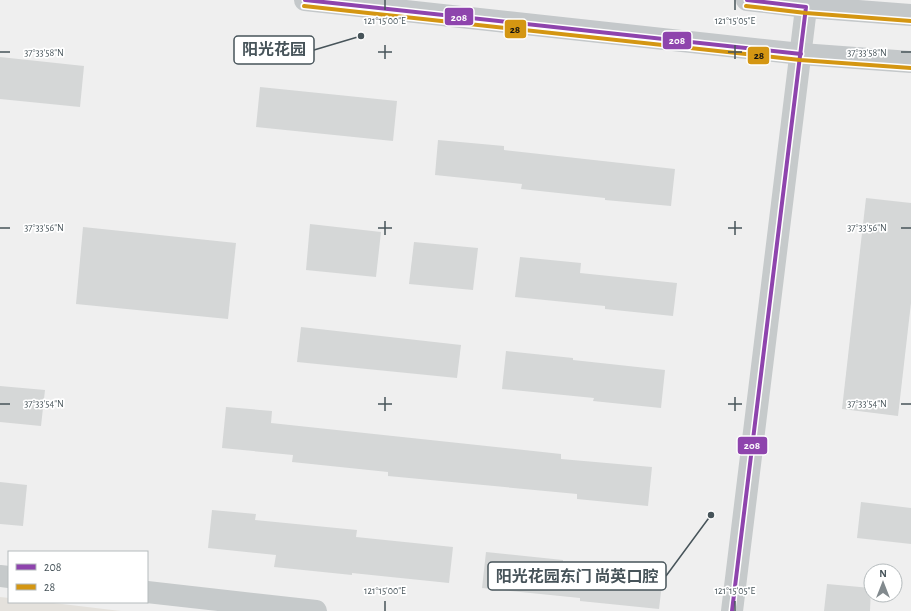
<svg xmlns="http://www.w3.org/2000/svg" width="911" height="611" viewBox="0 0 911 611" font-family="'Alegreya Sans','Noto Sans SC',sans-serif">
<style>
.commercial{fill:#e4e1dc}
.building{fill:#d5d7d7}
.lines{fill:none;stroke-linecap:round;stroke-linejoin:round}
.tertiary{stroke:#c6cacb;stroke-width:22}
.primary{stroke:#c4c8ca;stroke-width:22}
.bus-1-casing{stroke:#fff;stroke-width:7}
.bus-2-casing{stroke:#fff;stroke-width:7}
.bus-1{stroke:#8e44ad;stroke-width:4}
.bus-2{stroke:#d49612;stroke-width:4}
.ticks{fill:none;stroke:#47545a;stroke-width:1.5}
.ticks-label{font-size:10px;text-anchor:middle;fill:#47545a;stroke:#fff;stroke-width:3.5;stroke-linejoin:round;paint-order:stroke}
.leader{fill:none;stroke:#47545a;stroke-width:1.5}
.callout-dot{fill:#47545a;stroke:#fff;stroke-width:1.5}
.callout{fill:#fff;stroke:#47545a;stroke-width:1.5}
.callout-label{font-size:16px;text-anchor:middle;font-weight:bold;fill:#47545a}
.line-badge{stroke:#fff;stroke-width:1.5}
.badge-label{font-size:11px;text-anchor:middle;font-weight:bold;fill:#fff}
.pale-badge-label{font-size:11px;text-anchor:middle;font-weight:bold;fill:#111}
</style>
<rect width="100%" height="100%" fill="#efefef"/>
<path class="commercial" d="M0,597L9,598V602H45L121,611H0Z"/>
<g class="building">
<path d="M0,57L84,66L80,107L0,99Z"/>
<path d="M260,87L397,101L393,141L256,127Z"/>
<path d="M438,140L504,146V150L675,169L671,206L605,200V198L521,189L522,184L435,175Z"/>
<path d="M866,198L911,203V303L898,416L842,409Z"/>
<path d="M310,224L381,232L376,277L306,270Z"/>
<path d="M83,227L236,243L228,319L76,304Z"/>
<path d="M414,242L478,248L473,290L409,284Z"/>
<path d="M520,257L581,263L580,273L677,283L673,316L605,309V306L515,297Z"/>
<path d="M301,327L461,345L457,378L297,362Z"/>
<path d="M506,351L573,358V360L665,370L661,408L593,401L594,398L502,389Z"/>
<path d="M0,386L45,390L41,426L0,422Z"/>
<path d="M226,407L272,411L271,423L561,454V459L652,467L648,506L577,499V494L388,476V472L292,462L293,455L222,448Z"/>
<path d="M0,482L27,485L23,526L0,524Z"/>
<path d="M861,502L911,508V544L857,538Z"/>
<path d="M212,510L256,514L255,520L357,530L356,537L453,547L449,583L352,573V575L274,567L276,555L208,548Z"/>
<path d="M486,552L563,560V565L663,575L659,609L580,601V598L482,588Z"/>
<path d="M827,584L871,588L870,611H824Z"/>
</g>
<g class="lines">
<g class="tertiary">
<path d="M0,576L9,577"/>
<path d="M147,592L316,611"/>
<path d="M732,611L807,0"/>
</g>
<g class="primary">
<path d="M305,0L801,54L911,62"/>
<path d="M747,0L806,7L911,15"/>
</g>
<g class="bus-1-casing">
<g id="bus-1">
<path d="M305,0L801,54"/>
<path d="M732,611L806,7L747,0"/>
</g>
</g>
<g class="bus-2-casing">
<g id="bus-2">
<path d="M304,6L800,60L911,68"/>
<path d="M746,6L806,13L911,21"/>
</g>
</g>
<use href="#bus-1" class="bus-1"/>
<use href="#bus-2" class="bus-2"/>
</g>
<path class="ticks" d="M385,0V10M735,0V10M385,45V59M735,45V59M0,52H10M378,52H392M728,52H742M901,52H911M385,221V235M735,221V235M0,228H10M378,228H392M728,228H742M901,228H911M385,397V411M735,397V411M0,404H10M378,404H392M728,404H742M901,404H911M385,601V611M735,601V611"/>
<g class="ticks-label">
<text x="385" y="24">121°15'00"E</text>
<text x="735" y="24">121°15'05"E</text>
<text x="44" y="56">37°33'58"N</text>
<text x="867" y="56">37°33'58"N</text>
<text x="44" y="231">37°33'56"N</text>
<text x="867" y="231">37°33'56"N</text>
<text x="44" y="407">37°33'54"N</text>
<text x="867" y="407">37°33'54"N</text>
<text x="385" y="594">121°15'00"E</text>
<text x="735" y="594">121°15'05"E</text>
</g>
<path class="leader" d="M361 36L314 50M711 515L666 576"/>
<g class="callout-dot">
<circle cx="361" cy="36" r="4"/>
<circle cx="711" cy="515" r="4"/>
</g>
<g class="callout">
<rect x="234" y="36" width="80" height="28" rx="4"/>
<rect x="488" y="562" width="178" height="28" rx="4"/>
</g>
<g class="callout-label">
<text x="274" y="55">阳光花园</text>
<text x="577" y="582">阳光花园东门 尚英口腔</text>
</g>
<g class="line-badge">
<rect x="444" y="7" width="30" height="19" rx="4" fill="#8e44ad"/>
<rect x="504" y="19" width="23" height="20" rx="4" fill="#d49612"/>
<rect x="662" y="31" width="30" height="19" rx="4" fill="#8e44ad"/>
<rect x="747" y="46" width="23" height="19" rx="4" fill="#d49612"/>
<rect x="737" y="436" width="31" height="19" rx="4" fill="#8e44ad"/>
</g>
<g class="badge-label">
<text x="459" y="21">208</text>
<text x="677" y="44">208</text>
<text x="752" y="449">208</text>
</g>
<g class="pale-badge-label">
<text x="515" y="33">28</text>
<text x="759" y="59">28</text>
</g>
<rect x="8" y="551" width="140" height="52" fill="#ffffff" stroke="#b5bbbd"/>
<rect x="16" y="564" width="20" height="6" fill="#8e44ad" stroke="#b5bbbd"/>
<text x="44" y="571" font-size="12" fill="#47545a">208</text>
<rect x="16" y="584" width="20" height="6" fill="#d49612" stroke="#b5bbbd"/>
<text x="44" y="591" font-size="12" fill="#47545a">28</text>
<g transform="translate(883 583)"><circle r="19" fill="#ffffff" stroke="#b5bbbd"/>
<path d="M0-3L7 15L0 10L-7 15Z" fill="#828a8e"/>
<text y="-6" font-size="11" font-weight="bold" text-anchor="middle" fill="#47545a">N</text>
</g>
</svg>
